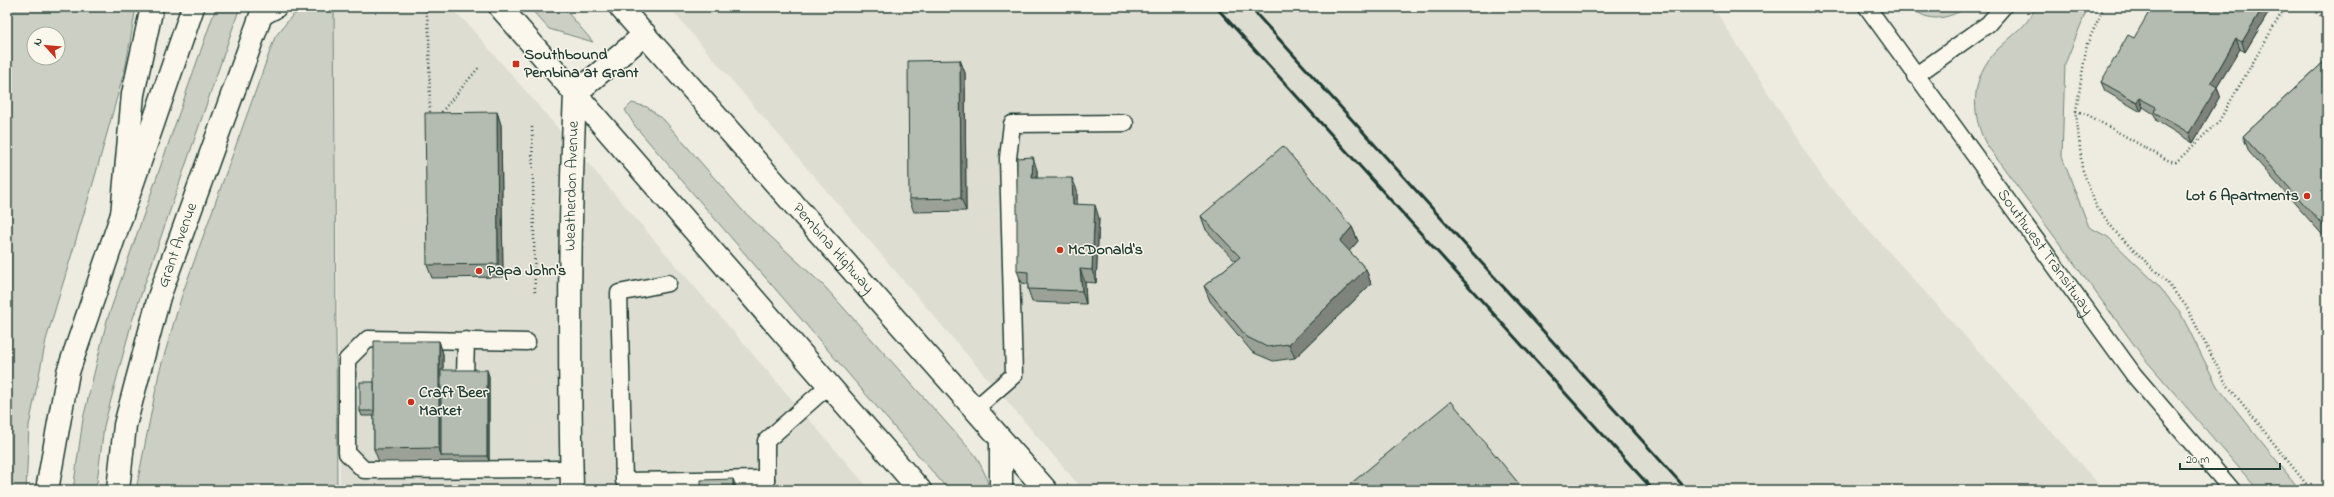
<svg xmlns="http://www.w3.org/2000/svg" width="2334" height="497" viewBox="0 0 2334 497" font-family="'Indie Flower',sans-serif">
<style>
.built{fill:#ddddd2}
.green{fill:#cbcfc4;stroke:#75867c;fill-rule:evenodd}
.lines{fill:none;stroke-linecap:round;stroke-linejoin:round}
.service-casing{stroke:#1f3d34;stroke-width:19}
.minor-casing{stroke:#1f3d34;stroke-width:25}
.secondary-casing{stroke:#1f3d34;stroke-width:25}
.primary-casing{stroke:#1f3d34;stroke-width:25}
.path{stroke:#1f3d34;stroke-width:2.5;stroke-dasharray:1 3;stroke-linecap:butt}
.service{stroke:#fbf7ec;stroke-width:16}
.minor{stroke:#fbf7ec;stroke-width:22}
.secondary{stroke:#fbf7ec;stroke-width:22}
.primary{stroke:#fbf7ec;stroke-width:22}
.rail{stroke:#1f3d34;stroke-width:3}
.wall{fill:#9ba197;stroke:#1f3d34}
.shaded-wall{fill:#7e837b;stroke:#1f3d34}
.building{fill:#b4bbb0;stroke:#1f3d34}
.poi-dot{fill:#c8321e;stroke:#fbf7ec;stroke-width:1.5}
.labels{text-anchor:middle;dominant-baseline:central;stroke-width:3;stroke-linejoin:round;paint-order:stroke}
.poi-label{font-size:16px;font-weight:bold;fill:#1f3d34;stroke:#fbf7ec;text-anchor:start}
.street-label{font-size:16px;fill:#1f3d34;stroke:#fbf7ec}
</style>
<rect width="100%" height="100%" fill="#eeece1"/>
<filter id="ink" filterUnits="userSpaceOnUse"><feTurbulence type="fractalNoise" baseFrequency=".025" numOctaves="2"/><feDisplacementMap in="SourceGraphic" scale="8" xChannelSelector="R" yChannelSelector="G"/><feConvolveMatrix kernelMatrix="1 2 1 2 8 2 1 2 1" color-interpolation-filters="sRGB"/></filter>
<g filter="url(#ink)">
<g class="built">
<path d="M334,7H448L466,22L870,490H340Z"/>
<path d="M669,7H1713L1824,180L2104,490H1083Z"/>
</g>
<g class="green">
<path d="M7,7H136L126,65L94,180L46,340L29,426L26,490H7ZM34,34H58V58H34Z"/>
<path d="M216,7H240L132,321L104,426L96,490H73L83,419L107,320Z"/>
<path d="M304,7H334L337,490H136L159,373L182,295L275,37L291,17Z"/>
<path d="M529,7H563L593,42L549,29Z"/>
<path d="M1910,7H1968C1947,19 1930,24 1910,7Z"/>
<path d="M2036,7H2088L2065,64L2062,157L2089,227L2108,237L2158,285L2180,312L2217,386L2300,490H2258L2144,358L1986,144C1970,113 1971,76 1997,50C2013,34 2025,29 2036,7Z"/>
<path d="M632,103L647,107L664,120L742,210L825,287L976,456L986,476L989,490H949L944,485L635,126L625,110Z"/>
</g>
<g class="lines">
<g class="service-casing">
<g id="service">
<path id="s1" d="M1867,7L2134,375L2232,490"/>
<path d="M1915,76L1988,24L2003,7"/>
<path d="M668,283L619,293L624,481L766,479"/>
<path d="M527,342L368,339L347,360V453L364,470L572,469"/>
<path d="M465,376L466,340"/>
<path d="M975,409L1014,375L1008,158L1012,124L1125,123"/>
<path d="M766,490V441L828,386"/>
</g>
</g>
<g class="minor-casing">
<g id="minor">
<path id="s2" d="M572,490C569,358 569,226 575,94L645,34"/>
<path d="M1001,490V440"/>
</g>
</g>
<g class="secondary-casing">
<g id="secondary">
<path d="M47,490L68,372L193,7"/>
<path id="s3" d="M118,490L125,425L159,297L264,7"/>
</g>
</g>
<g class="primary-casing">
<g id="primary">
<path d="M500,7L920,490"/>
<path id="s4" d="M620,7L1046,490"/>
<path d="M262,14L275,7"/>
<path d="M122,215L133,94L152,7"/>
</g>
</g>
<g class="path">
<path d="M426,7L429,32L430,116"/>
<path d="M2104,7L2087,44L2076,111L2082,168L2096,206L2118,235L2164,279L2186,306L2225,382L2311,490"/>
<path d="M2311,7L2327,21"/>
<path d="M2076,111L2088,115L2167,160L2176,162L2219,121L2285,7"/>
<path d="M439,115L480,66"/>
<path d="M532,127L535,294"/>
</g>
<use href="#service" class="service"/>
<use href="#minor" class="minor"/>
<use href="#secondary" class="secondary"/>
<use href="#primary" class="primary"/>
<g class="rail">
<path d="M1216,7L1653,490"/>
<path d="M1250,7L1687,490"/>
</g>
</g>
<g class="wall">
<path d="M2272,7L2245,52L2240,49L2217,87L2220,96L2193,143L2157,121L2154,114L2143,107L2141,112L2105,91L2101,82L2134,38Z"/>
<path d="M2327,59V240L2249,152L2243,136Z"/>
<path d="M960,60L965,73L966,211L914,212L909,199Z"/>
<path d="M497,112L501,125L503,277L432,278L427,265Z"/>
<path d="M1037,170V178L1077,190V204L1099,218L1096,283L1085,282L1086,304L1032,302L1028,289V284L1022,283L1017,271Z"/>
<path d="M1201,216L1352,227L1358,241L1349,251L1366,269L1371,284L1295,358L1273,361L1252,352L1210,301L1204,286L1235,261L1206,230Z"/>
<path d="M439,341L443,354V370L489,376V461L379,462L374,449V416H362L360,411L374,382Z"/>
</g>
<g class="shaded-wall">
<path d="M2263,7H2272L2245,52L2242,42Z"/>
<path d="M2236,39L2240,49L2217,87L2220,96L2193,143L2189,133L2211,83Z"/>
<path d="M960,60L965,73L966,211L961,198Z"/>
<path d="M2139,98L2143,107L2141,112L2137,102Z"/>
<path d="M497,112L501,125L503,277L498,264Z"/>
<path d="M1033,157L1037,170V191L1032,178Z"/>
<path d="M1072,178L1077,190V217L1073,204Z"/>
<path d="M1095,205L1099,218L1096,283L1092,270Z"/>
<path d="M1352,227L1358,241L1345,256L1340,241Z"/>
<path d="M1080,269L1085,282L1086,304L1082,291Z"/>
<path d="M1366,269L1371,284L1295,358L1289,344Z"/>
<path d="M439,341L443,354V456H441L439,448Z"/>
<path d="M487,370L489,376V461L487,456Z"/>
<path d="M733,479L737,489V490H733Z"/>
</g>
<g class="building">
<path d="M2152,7H2263L2242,42L2236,39L2211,83L2217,87L2189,133L2154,112L2156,107L2139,98L2137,102L2101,82L2128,35L2134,38Z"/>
<path d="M2327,59V230L2243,136Z"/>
<path d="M960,60L961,198L909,199L908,61Z"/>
<path d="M497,112L498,264L427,265L425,113Z"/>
<path d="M1283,146L1352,227L1340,241L1366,269L1289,344L1267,347L1247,337L1204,286L1240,257L1201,216Z"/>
<path d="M1033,157L1032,178H1072L1073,204L1095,205L1092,270L1080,269L1082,291L1028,289V272L1017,271V158Z"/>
<path d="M374,341H439V448L374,449Z"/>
<rect x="441" y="370" width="46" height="86"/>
<rect x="360" y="382" width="14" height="29"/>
<path d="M1451,401L1524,490H1343Z"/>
<path d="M733,479V490H671H701V480Z"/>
</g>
</g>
<g class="poi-dot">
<rect x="512" y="60" width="8" height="8" rx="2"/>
<circle cx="2307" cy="196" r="4"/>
<circle cx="1060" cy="250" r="4"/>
<circle cx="479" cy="271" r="4"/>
<circle cx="411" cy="402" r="4"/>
</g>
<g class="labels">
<g class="poi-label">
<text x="524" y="55">Southbound<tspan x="524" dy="18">Pembina at Grant</tspan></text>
<text x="2299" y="196" text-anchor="end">Lot 6 Apartments</text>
<text x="1068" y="250">McDonald's</text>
<text x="487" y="271">Papa John's</text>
<text x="419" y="393">Craft Beer<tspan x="419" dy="18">Market</tspan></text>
</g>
<g class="street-label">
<text stroke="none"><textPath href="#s2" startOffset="304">Weatherdon Avenue</textPath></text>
<text stroke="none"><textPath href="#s3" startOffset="253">Grant Avenue</textPath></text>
<text stroke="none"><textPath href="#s4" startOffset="322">Pembina Highway</textPath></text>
<text stroke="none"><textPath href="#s1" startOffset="303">Southwest Transitway</textPath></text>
</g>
</g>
<rect width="2334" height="497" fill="none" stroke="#fbf7ec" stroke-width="24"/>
<rect x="12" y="12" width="2310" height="473" fill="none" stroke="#1f3d34" stroke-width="1.5" filter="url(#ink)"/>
<g transform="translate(46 46) rotate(297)"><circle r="19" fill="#fbf7ec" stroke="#a3ada2"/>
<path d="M0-3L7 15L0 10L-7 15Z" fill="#c8321e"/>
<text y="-6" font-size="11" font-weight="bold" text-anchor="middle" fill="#1f3d34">N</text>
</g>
<path d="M2180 463v6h100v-6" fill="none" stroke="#1f3d34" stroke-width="2"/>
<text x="2186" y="463" font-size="12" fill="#1f3d34" stroke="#fbf7ec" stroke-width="3" paint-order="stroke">20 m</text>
</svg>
